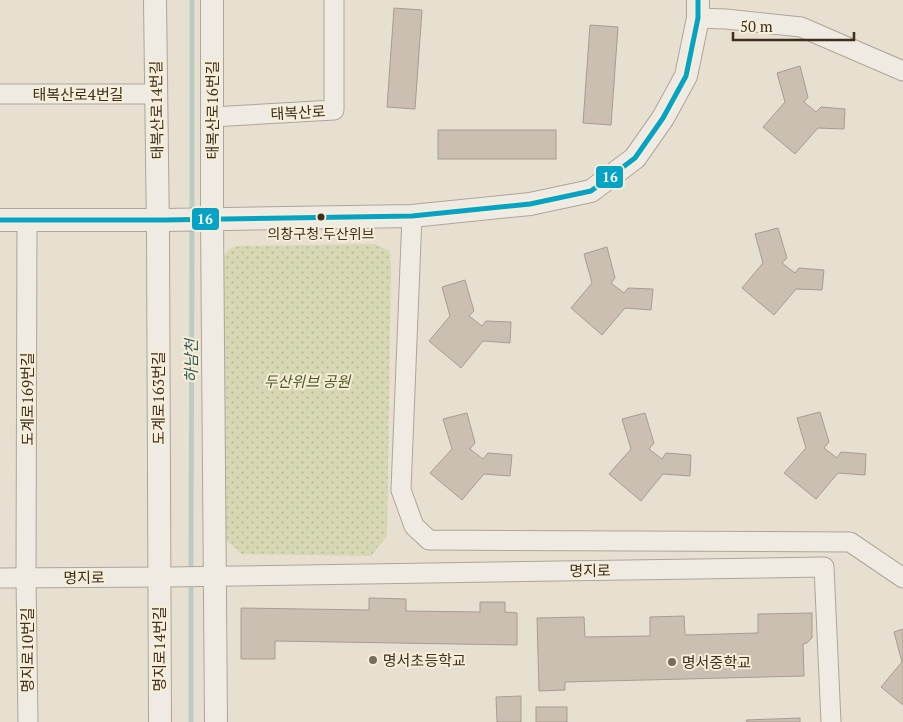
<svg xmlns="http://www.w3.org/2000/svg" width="903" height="722" viewBox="0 0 903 722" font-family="'PT Serif','Noto Sans KR',serif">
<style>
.park{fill:url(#park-dots)}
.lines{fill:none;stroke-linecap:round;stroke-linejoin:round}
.stream{stroke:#bcccc2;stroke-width:5}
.building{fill:#cbbfb2;stroke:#a89c90}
.minor-casing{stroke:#ada599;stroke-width:21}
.tertiary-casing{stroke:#ada599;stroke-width:24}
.minor{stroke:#efebe3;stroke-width:19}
.tertiary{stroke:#efebe3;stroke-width:22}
.bus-1-casing{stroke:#f7eed8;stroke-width:9}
.bus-1{stroke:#03a3c5;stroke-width:5}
.bus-dot{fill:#3d2e20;stroke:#f7eed8;stroke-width:2}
.poi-dot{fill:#786c5e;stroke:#f7eed8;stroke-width:2}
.labels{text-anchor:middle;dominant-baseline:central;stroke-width:4;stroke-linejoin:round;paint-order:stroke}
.bus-label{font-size:14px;fill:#3d2e20;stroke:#f7eed8}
.street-label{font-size:15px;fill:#3d2e20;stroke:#f7eed8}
.park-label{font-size:15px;font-style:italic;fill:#4d5a26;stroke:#f7eed8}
.poi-label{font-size:15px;fill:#3d2e20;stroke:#f7eed8;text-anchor:start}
.water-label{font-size:16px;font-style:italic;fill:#2f5d5a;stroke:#f7eed8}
.line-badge{stroke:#f7eed8;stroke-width:2}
.badge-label{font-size:14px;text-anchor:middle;font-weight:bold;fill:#fff}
</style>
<defs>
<pattern id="park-dots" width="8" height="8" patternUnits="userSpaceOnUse" patternTransform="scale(1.25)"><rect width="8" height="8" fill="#d6d7b3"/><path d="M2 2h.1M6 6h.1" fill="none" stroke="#b9b99a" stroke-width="1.8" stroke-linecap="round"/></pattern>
</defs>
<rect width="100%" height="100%" fill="#e7e0d1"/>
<path class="park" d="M375,244L390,251L391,268L387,536L371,556L242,554L226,540L222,261L228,250L236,246Z"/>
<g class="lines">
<g class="stream">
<path d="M192,214V0"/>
<path d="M191,572L192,225"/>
<path d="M191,722V580"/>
</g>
</g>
<g class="building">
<path d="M394,8L422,10L415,109L387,107Z"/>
<path d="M590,25L618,27L611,125L583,123Z"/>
<path d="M800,66L808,97L804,102L816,112L821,107L845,109L844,129L818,128L795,154L763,127L785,102L777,73Z"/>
<rect x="438" y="130" width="118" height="29"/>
<path d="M778,228L787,258L782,263L795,273L799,268L824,270L822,290L796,289L774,315L742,288L763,263L755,234Z"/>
<path d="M607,247L615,278L611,283L624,293L628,288L653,289L651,310L625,308L602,335L571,308L592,283L584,254Z"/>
<path d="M465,280L474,311L469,316L482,326L486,321L511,322L510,343L483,341L461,368L429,341L450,316L442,287Z"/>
<path d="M820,412L829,442L824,448L837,458L841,452L866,454L865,475L838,473L816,499L784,473L806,448L797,418Z"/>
<path d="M467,413L475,443L470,449L483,459L488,453L512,455L510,476L484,474L462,500L430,473L452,449L443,419Z"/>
<path d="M645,413L654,443L649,449L662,459L666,453L691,455L690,476L663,474L641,501L609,474L631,449L622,419Z"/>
<path d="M369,598L406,599V611L480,612V602H505V612L517,613V645L275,641V659H241V608L369,610Z"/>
<path d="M812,613V638L807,643L803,644L804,676L565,682V690L539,691L537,618L584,617L585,637L650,636V617L684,616L685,635L758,633V614Z"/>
<path d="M903,629V705L881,687L902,662L894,632Z"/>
<path d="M521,696V722H497L496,697Z"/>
<rect x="536" y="707" width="31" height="15"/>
<path d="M800,718V722H747L746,720Z"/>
</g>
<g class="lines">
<g class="minor-casing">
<g id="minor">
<path d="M698,18L726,19L801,27L903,71"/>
<path d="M0,94H156"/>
<path d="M212,117L334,110V0"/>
<path d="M412,216L401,490L414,526L429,540L850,542L903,578"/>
<path d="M27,220L26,578L28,722"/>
<path d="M0,578L168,577L824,567L831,722"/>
</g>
</g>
<g class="tertiary-casing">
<g id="tertiary">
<path d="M155,0L158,234L160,722"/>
<path d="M212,0V219L216,722"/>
<path d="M0,220H165L412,216L530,204L591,191L635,158L663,118L686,76L698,18V0"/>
</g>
</g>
<use href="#minor" class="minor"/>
<use href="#tertiary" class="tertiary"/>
<g class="bus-1-casing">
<path id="bus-1" d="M0,220H165L412,216L530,204L591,191L635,158L663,118L686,76L698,18V0"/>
</g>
<use href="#bus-1" class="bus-1"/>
</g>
<circle class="bus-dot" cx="321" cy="217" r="4.5"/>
<g class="poi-dot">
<circle cx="373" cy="660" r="5"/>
<circle cx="672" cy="662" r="5"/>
</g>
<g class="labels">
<g class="bus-label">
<text x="321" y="233">의창구청.두산위브</text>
</g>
<g class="street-label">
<text x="78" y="94">태복산로4번길</text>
<text transform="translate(156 110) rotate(-91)">태복산로14번길</text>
<text transform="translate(212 110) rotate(-90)">태복산로16번길</text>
<text transform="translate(298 112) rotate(-3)">태복산로</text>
<text transform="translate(158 398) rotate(-90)">도계로163번길</text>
<text transform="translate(27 399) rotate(-90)">도계로169번길</text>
<text transform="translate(590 570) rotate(-1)">명지로</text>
<text transform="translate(84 577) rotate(-1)">명지로</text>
<text transform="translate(159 649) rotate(-90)">명지로14번길</text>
<text transform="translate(27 650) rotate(-90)">명지로10번길</text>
</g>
<g class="park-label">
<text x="307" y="381">두산위브 공원</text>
</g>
<g class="poi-label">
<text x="383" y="660">명서초등학교</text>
<text x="682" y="662">명서중학교</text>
</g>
<g class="water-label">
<text transform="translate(191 361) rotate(-90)">하남천</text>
</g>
</g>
<g class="line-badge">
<rect x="595" y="165" width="29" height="24" rx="5" fill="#03a3c5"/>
<rect x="191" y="207" width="29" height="24" rx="5" fill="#03a3c5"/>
</g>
<g class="badge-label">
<text x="610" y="182">16</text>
<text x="205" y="224">16</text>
</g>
<path d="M733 32v8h121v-8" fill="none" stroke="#3d2e20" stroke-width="2.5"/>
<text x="740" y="32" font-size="15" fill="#3d2e20" stroke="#f7eed8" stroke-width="4" paint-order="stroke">50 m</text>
</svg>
